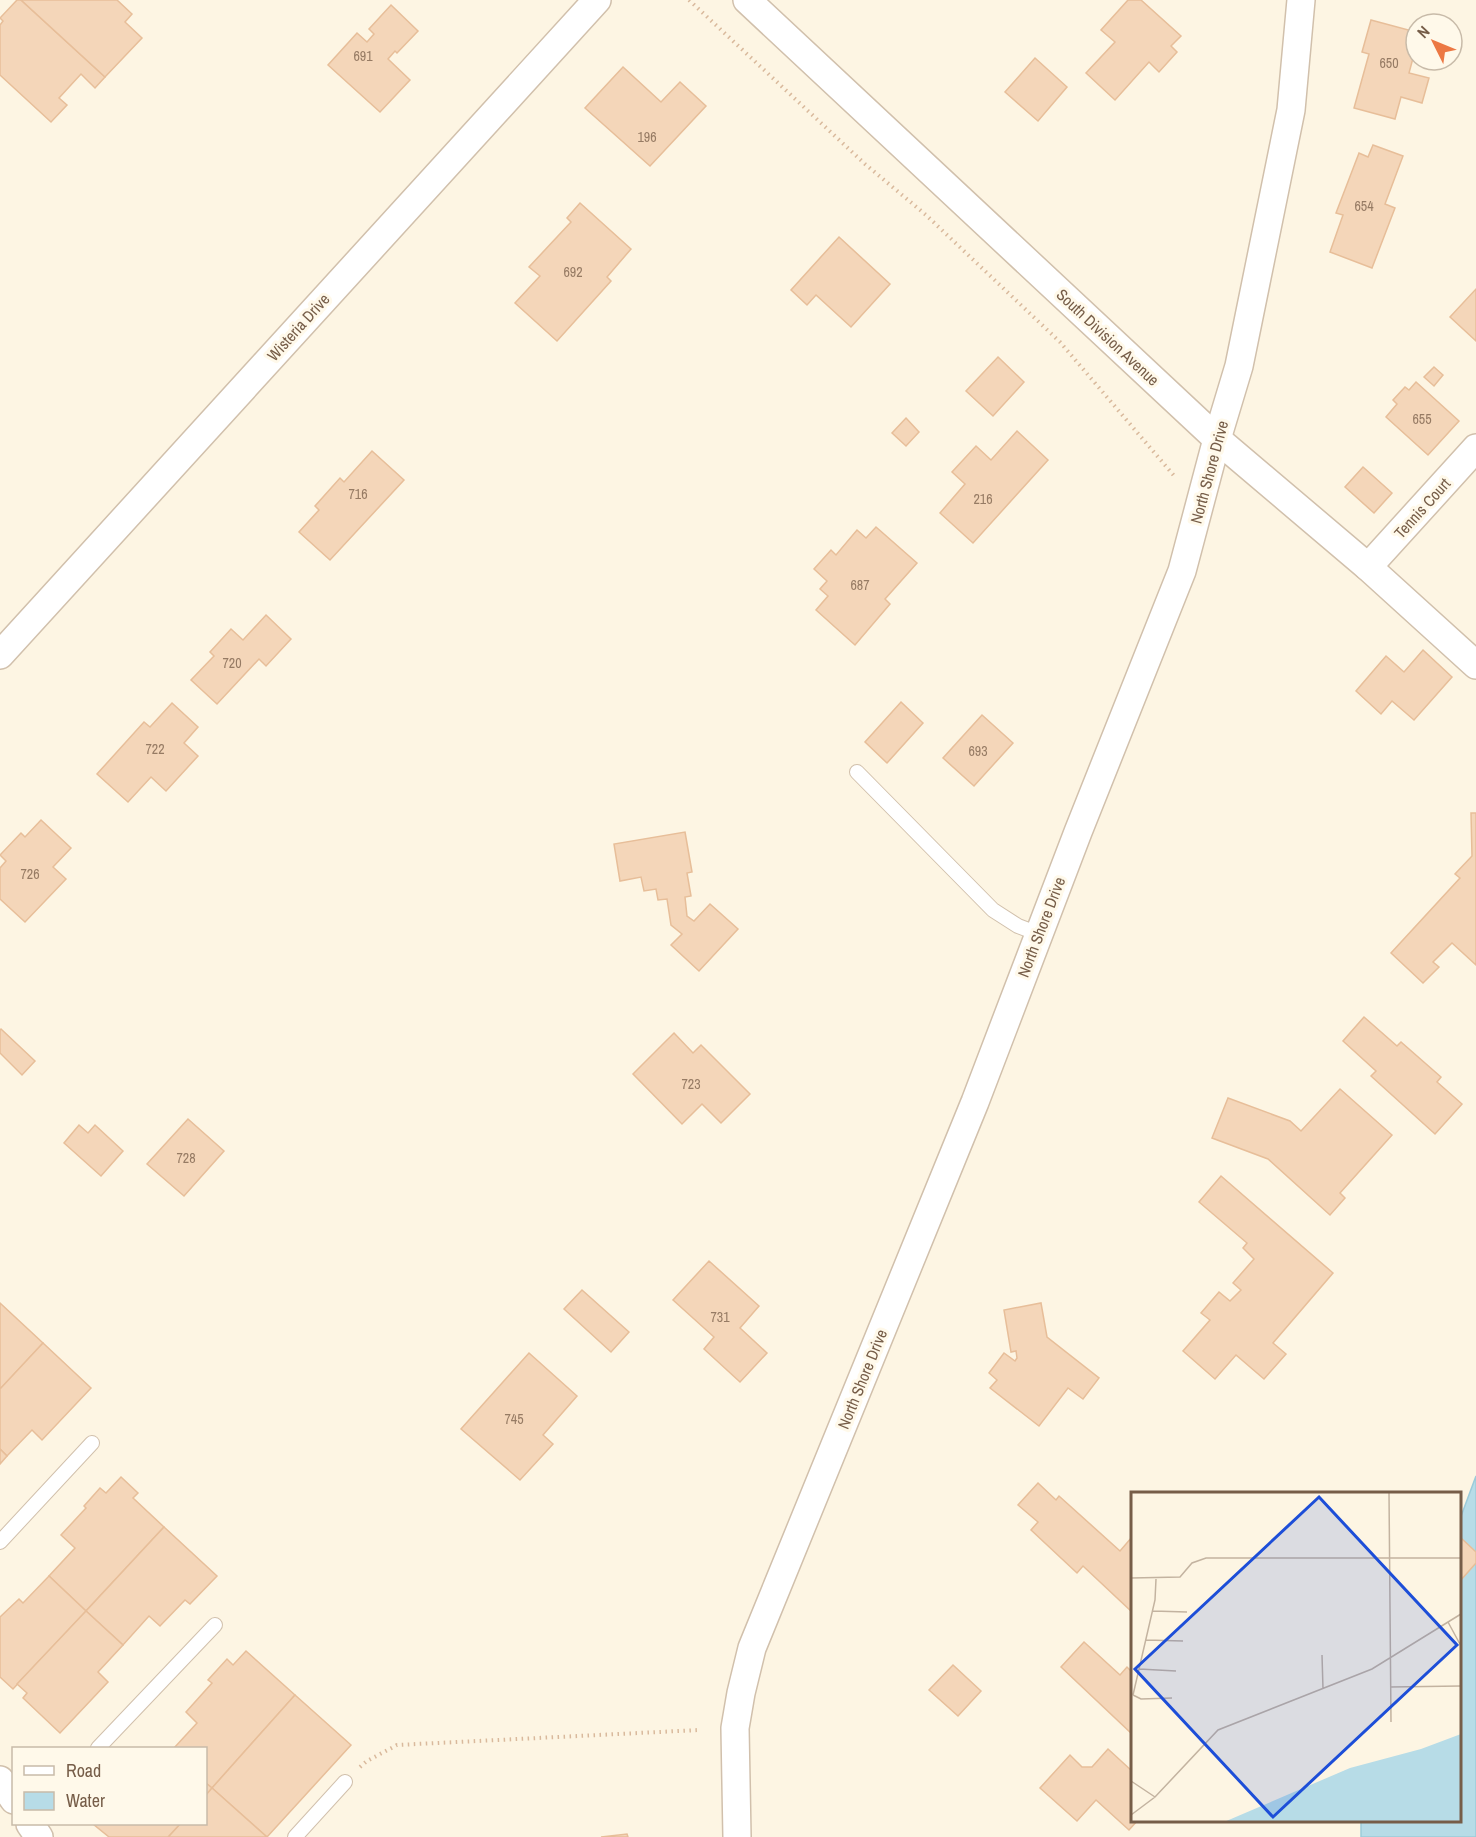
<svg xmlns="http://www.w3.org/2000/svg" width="1476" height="1837" viewBox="0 0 1476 1837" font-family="'Archivo Narrow',sans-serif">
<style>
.water{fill:#b7dce7;stroke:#9ccbda;stroke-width:1.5}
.building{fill:#f4d6b9;stroke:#e7be99;stroke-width:1.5}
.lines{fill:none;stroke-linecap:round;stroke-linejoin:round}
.lane-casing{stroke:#d1c0ac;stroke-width:16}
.street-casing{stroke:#d1c0ac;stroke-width:30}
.path{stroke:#d9b99c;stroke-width:4;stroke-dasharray:1.5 4.5;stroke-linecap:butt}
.lane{stroke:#fff;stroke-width:14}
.street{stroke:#fff;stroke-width:27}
.labels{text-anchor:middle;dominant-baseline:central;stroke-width:6;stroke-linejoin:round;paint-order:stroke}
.number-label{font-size:14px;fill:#967b64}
.street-label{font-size:16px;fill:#765d48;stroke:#fff9ea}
.inset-road{fill:none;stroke:#c3b3a0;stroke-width:1.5}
.view{fill:#1d4ed8;fill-opacity:0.15;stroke:#1d4ed8;stroke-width:3}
.inset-edge{fill:none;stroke:#765d48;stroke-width:3}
</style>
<rect width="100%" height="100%" fill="#fdf5e3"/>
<path class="water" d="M1476,1476V1837H1361V1821L1460,1820V1519Z"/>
<g class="building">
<path d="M17,0H21L105,77L95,88L81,74L59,98L67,105L51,122L0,75V25L3,21L0,18Z"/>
<path d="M21,0H117L132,14L125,22L142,38L105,77Z"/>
<path d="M1128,0H1141L1181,36L1171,46L1177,52L1159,72L1149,62L1115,100L1086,73L1115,42L1101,30Z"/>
<path d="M391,5L418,31L397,53L395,51L388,59L410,80L380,112L328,65L357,33L367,42L374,34L369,29Z"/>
<path d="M1371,20L1416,32V47L1409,73L1429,78L1422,103L1401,97L1395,119L1354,108L1369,54L1362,52Z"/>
<path d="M1035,58L1067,87L1038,121L1005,92Z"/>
<path d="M623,67L661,102L680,82L706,106L650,166L585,108Z"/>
<path d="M1373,145L1403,156L1385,204L1395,208L1372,268L1330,252L1343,215L1336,213L1359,153L1368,157Z"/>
<path d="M580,203L631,249L607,277L611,281L557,341L515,303L540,276L529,267L571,222L567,218Z"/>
<path d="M839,237L890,284L851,327L816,295L807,305L791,290Z"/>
<path d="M1476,289V341L1450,317Z"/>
<path d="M998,357L1024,382L993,416L966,391Z"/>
<path d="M1434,367L1443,375L1434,386L1424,377Z"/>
<path d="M1416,382L1459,421L1428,455L1386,417L1397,404L1393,400L1405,387L1409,390Z"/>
<path d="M906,418L919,432L906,446L892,433Z"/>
<path d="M1017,431L1048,460L973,543L940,513L965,484L952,472L976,446L991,460Z"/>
<path d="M372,451L404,480L330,560L299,532L319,510L315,506L340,478L344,482Z"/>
<path d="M1363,467L1392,493L1374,513L1345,487Z"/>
<path d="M876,527L917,563L885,599L890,604L855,645L816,610L828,596L820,589L827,581L814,569L831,550L836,555L857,530L866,538Z"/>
<path d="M266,615L291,639L266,666L259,659L217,704L191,680L214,656L210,652L231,629L243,640Z"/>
<path d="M1423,650L1452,677L1414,720L1392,701L1381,714L1356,691L1386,656L1404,672Z"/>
<path d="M901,702L923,723L887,763L865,742Z"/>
<path d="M172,703L198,727L184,743L198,756L166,791L151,777L128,802L97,774L144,722L150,727Z"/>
<path d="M982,715L1013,743L974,786L943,758Z"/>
<path d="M1471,813H1476V965L1452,943L1433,962L1439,967L1423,983L1391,953L1460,878L1455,874L1472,856Z"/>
<path d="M41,820L71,848L53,867L66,879L25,922L0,899V868L6,861L0,855L21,833L25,837Z"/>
<path d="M685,832L692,872L687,873L691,896L685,897L687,916L694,921L710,904L738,929L699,971L671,945L682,934L671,925L667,899L658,900L656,889L644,891L641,877L620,881L614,844Z"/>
<path d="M1364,1017L1397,1046L1401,1042L1441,1077L1437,1082L1462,1104L1435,1134L1371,1076L1376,1071L1343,1041Z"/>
<path d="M1,1029L35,1061L22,1075L0,1053V1030Z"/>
<path d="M674,1033L693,1053L701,1045L750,1094L721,1123L702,1104L682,1124L633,1074Z"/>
<path d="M1340,1089L1392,1135L1340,1193L1345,1198L1330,1215L1268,1159L1212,1138L1228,1098L1290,1121L1301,1131Z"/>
<path d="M188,1119L224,1151L184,1196L147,1164Z"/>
<path d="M79,1125L88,1133L95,1125L123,1151L101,1176L64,1143Z"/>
<path d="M1221,1176L1333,1273L1273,1343L1286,1354L1264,1379L1236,1355L1215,1379L1183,1351L1210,1320L1201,1313L1219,1292L1230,1301L1241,1290L1233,1283L1254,1259L1243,1248L1247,1243L1199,1202Z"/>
<path d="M709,1261L759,1306L740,1328L767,1353L740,1382L704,1349L714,1337L673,1300Z"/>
<path d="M582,1290L629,1332L611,1352L564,1309Z"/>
<path d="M0,1303L43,1343L0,1389Z"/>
<path d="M1041,1303L1047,1337L1099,1378L1083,1399L1068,1388L1039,1426L990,1388L997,1380L989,1373L1004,1353L1015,1361L1017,1358L1016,1351L1011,1352L1004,1310Z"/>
<path d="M43,1343L91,1388L42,1440L32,1430L7,1456L0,1449V1389Z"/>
<path d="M529,1353L577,1396L543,1435L553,1444L520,1480L461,1429Z"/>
<path d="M0,1449L7,1456L0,1464Z"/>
<path d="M121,1477L138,1493L133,1498L164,1527L86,1611L49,1576L75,1548L61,1535L86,1508L84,1506L100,1488L106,1493Z"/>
<path d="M1038,1483L1056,1500L1059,1496L1120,1551L1132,1537V1612L1083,1566L1077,1573L1031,1530L1038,1522L1018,1505Z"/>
<path d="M164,1527L217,1576L190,1604L185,1600L160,1626L149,1616L123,1645L86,1611Z"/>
<path d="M1460,1537L1476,1552V1563L1460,1581Z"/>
<path d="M49,1576L86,1611L13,1689L0,1677V1617L19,1599L23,1603Z"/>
<path d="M86,1611L123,1645L98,1672L108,1682L60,1733L23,1698L27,1693L17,1684Z"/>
<path d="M1084,1642L1120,1675L1127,1667L1132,1672V1734L1061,1667Z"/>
<path d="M246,1651L295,1695L212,1788L206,1783V1748H174L197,1723L186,1712L212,1683L208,1680L227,1659L233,1665Z"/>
<path d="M953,1665L981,1691L958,1716L929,1690Z"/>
<path d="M295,1695L351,1745L267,1837L212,1788Z"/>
<path d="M1108,1749L1132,1771V1820H1138L1129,1830L1096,1800L1077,1821L1040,1788L1070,1755L1082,1767H1092Z"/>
<path d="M206,1783L212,1788L206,1795Z"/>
<path d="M212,1788L267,1837H168L180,1824H206V1795Z"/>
<path d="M93,1824H180L168,1837H109Z"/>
<path d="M627,1834L628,1837H601Z"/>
</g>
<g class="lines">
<g class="lane-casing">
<g id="lane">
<path d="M857,772L993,910L1018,926L1039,934"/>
<path d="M0,1542L92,1443"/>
<path d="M98,1748L215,1625"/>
<path d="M295,1837L345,1782"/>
</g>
</g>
<g class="street-casing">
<g id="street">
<path d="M747,0L1217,439L1368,567L1476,665"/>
<path d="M1368,567L1476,448"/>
<path d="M0,655L597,0"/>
<path d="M0,1780L14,1800"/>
<path d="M30,1824L39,1837"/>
<path d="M737,1837L735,1728L741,1693L752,1648L975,1102L1078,832L1182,571L1217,439L1239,366L1291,110L1301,0"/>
</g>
</g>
<g class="path">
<path d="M689,0L865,164L926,215L1060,342L1176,478"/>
<path d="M360,1767L367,1761L397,1745L699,1730"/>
</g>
<use href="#lane" class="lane"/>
<use href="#street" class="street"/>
</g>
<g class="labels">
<g class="number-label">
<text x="363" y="56">691</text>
<text x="1389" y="63">650</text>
<text x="647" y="137">196</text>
<text x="1364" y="206">654</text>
<text x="573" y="272">692</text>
<text x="1422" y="419">655</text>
<text x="358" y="494">716</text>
<text x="983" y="499">216</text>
<text x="860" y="585">687</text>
<text x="232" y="663">720</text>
<text x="155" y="749">722</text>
<text x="978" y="751">693</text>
<text x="30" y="874">726</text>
<text x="691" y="1084">723</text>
<text x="186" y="1158">728</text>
<text x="720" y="1317">731</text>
<text x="514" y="1419">745</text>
</g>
<g class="street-label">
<text transform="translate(298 327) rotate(-48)">Wisteria Drive</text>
<text transform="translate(1108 337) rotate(43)">South Division Avenue</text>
<text transform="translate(1209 472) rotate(-75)">North Shore Drive</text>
<text transform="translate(1422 508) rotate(-48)">Tennis Court</text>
<text transform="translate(1041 927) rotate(-69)">North Shore Drive</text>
<text transform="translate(862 1379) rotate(-68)">North Shore Drive</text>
</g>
</g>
<g transform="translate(1131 1492)">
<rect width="330" height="330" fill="#fdf5e3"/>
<path d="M330,242V330H93L219,276L290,257Z" fill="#b7dce7"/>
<path class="inset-road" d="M258,0L260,230M0,86L49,85L61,71L75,66H330M22,119L56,120M317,130L330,154M15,148L52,149M191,163L192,197M8,177L45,179M259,195L330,194M2,203L24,108L25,87M2,203L10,207L41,206M0,289L24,305M0,323L24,305L87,238L241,177L330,122"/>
<path class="view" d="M188,5L326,153L142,325L4,177Z"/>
<rect width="330" height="330" class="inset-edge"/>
</g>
<rect x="12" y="1747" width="195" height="78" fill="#fff9ea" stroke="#c8bba9" stroke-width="1.5"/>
<rect x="24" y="1766" width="30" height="9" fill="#ffffff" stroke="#c8bba9" stroke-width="1.5"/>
<text x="66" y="1777" font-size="18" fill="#765d48">Road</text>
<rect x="24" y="1792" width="30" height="18" fill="#b7dce7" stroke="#c8bba9" stroke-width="1.5"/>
<text x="66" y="1807" font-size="18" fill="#765d48">Water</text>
<g transform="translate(1434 42) rotate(313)"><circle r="28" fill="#fff9ea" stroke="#c8bba9" stroke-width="1.5"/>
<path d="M0-4.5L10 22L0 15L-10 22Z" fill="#ec7843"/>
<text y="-9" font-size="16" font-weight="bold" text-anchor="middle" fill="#765d48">N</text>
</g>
</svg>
